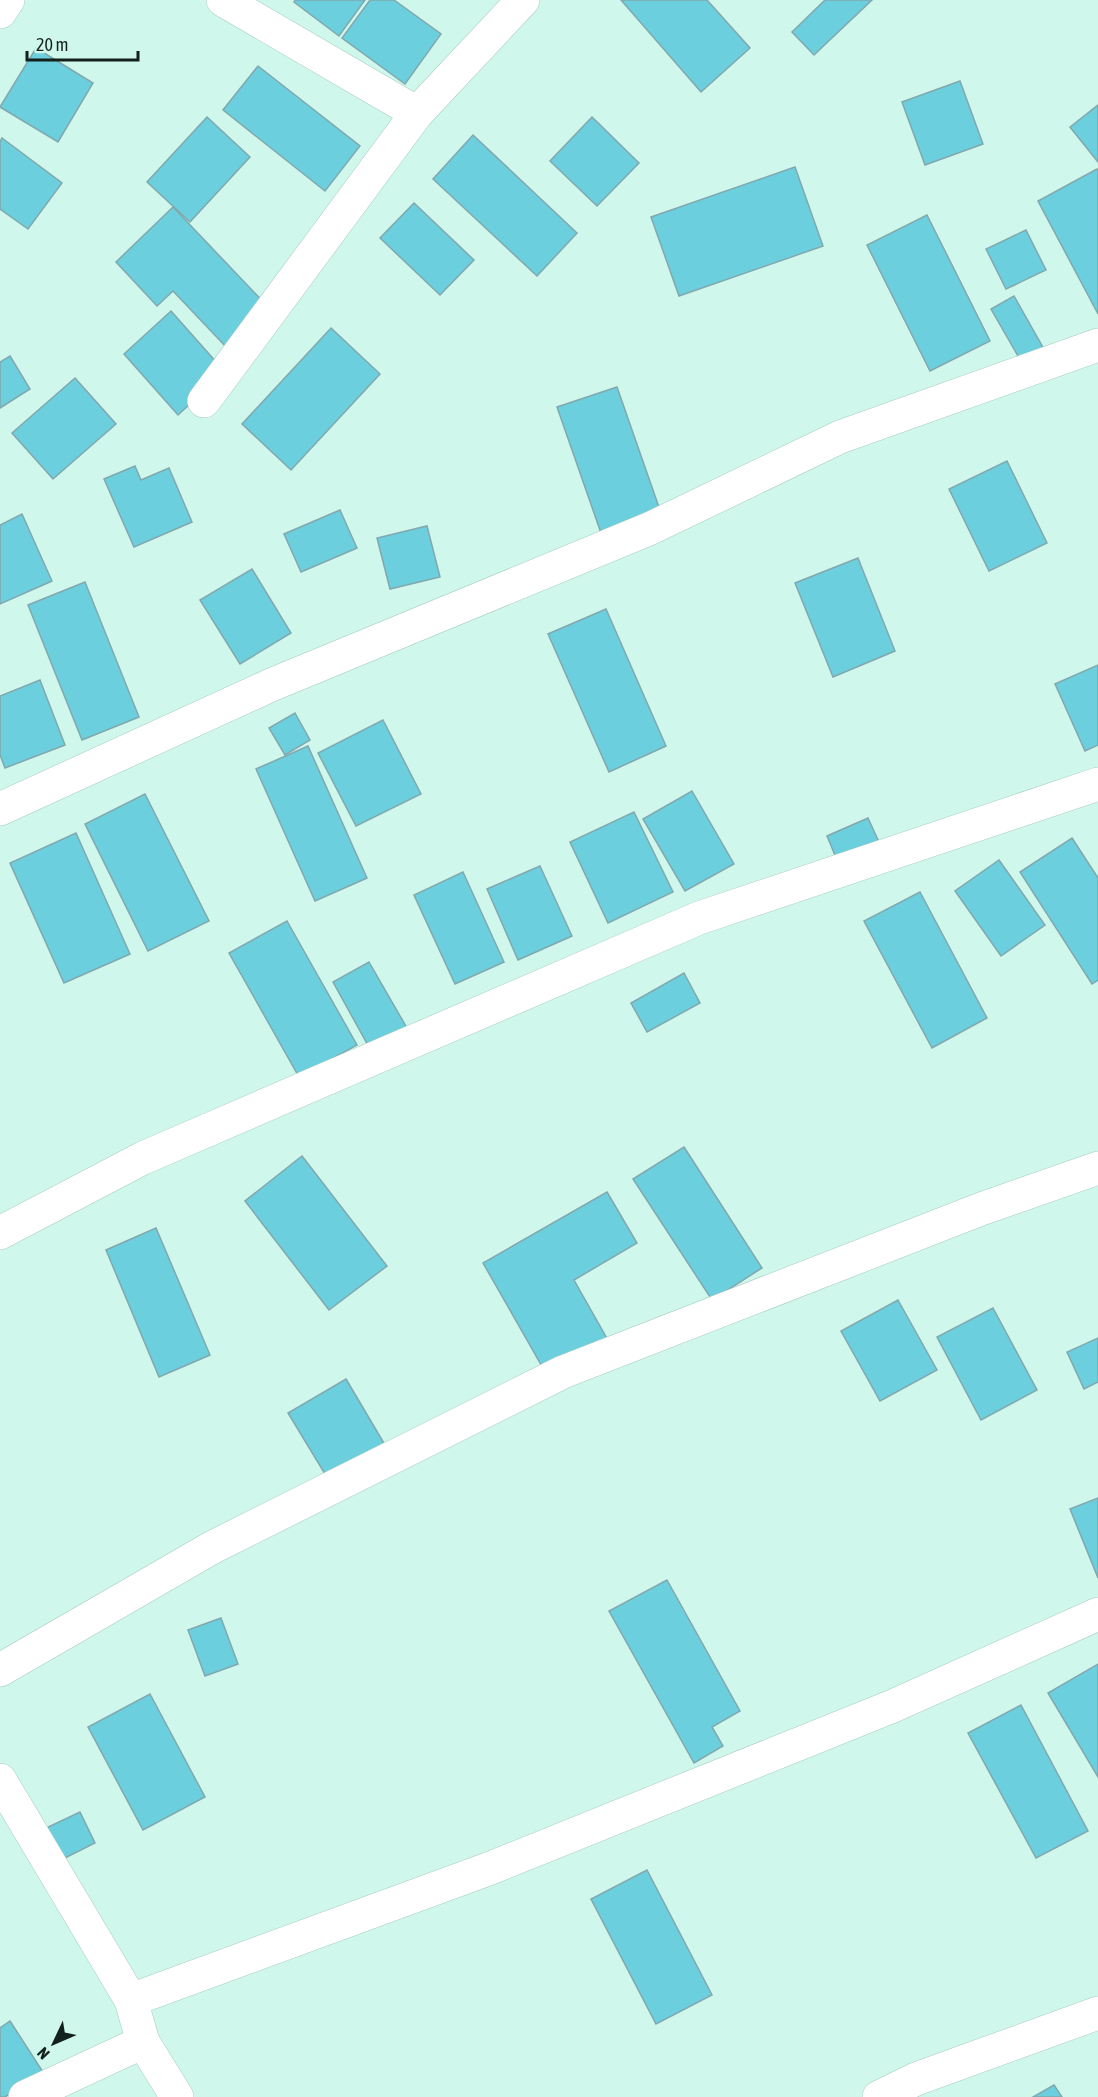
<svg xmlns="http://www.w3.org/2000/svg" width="1098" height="2097" viewBox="0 0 1098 2097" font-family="'Asap Condensed',sans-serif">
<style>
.building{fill:#6ccfde;stroke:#81a8ae;stroke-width:1.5}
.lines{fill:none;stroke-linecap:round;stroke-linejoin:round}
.minor-casing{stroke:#a6ccc1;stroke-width:34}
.minor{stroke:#fff;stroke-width:33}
</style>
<rect width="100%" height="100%" fill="#d0f7eb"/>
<g class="building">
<path d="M295,0H365L339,36L294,2Z"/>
<path d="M370,0H394L441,34L405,84L342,38Z"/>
<path d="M621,0H707L750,48L701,92Z"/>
<path d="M825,0H872L814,55L792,32Z"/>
<path d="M36,48L93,83L58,142L0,107Z"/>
<path d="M258,66L360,146L325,191L223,110Z"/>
<path d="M960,81L983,144L925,165L902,102Z"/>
<path d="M1098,105V162L1070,127Z"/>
<path d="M207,117L250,157L190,222L147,182Z"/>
<path d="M592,117L639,163L597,206L550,161Z"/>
<path d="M473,135L577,233L537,276L433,179Z"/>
<path d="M2,138L62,183L28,229L0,209V142Z"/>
<path d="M795,167L823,246L679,296L651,217Z"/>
<path d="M1097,169L1098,170V314L1038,201Z"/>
<path d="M414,203L474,260L440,295L380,238Z"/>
<path d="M173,207L270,309L228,349L173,291L157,306L116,262Z"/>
<path d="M927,215L990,341L930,371L867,245Z"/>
<path d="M1026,230L1046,270L1006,289L986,249Z"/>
<path d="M1014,296L1045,351L1022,363L991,309Z"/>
<path d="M171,311L225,372L178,415L124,354Z"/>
<path d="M331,328L380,374L291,470L242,424Z"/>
<path d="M10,356L30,389L0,408V362Z"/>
<path d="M75,378L116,424L53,479L12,433Z"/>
<path d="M617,387L661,513L601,533L557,407Z"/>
<path d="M1007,461L1047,543L989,571L949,489Z"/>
<path d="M135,466L141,480L169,468L192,522L134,547L104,479Z"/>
<path d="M340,510L357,548L301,572L284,534Z"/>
<path d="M22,514L52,581L0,604V525Z"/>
<path d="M427,526L440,577L390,589L377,538Z"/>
<path d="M858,558L895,651L833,677L795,583Z"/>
<path d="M252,569L291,633L240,664L200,600Z"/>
<path d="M85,582L139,717L82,740L28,605Z"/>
<path d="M606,609L666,746L609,772L548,634Z"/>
<path d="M1098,665V745L1085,751L1055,684Z"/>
<path d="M40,680L65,745L5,768L0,755V696Z"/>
<path d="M295,713L310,740L285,755L269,728Z"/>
<path d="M383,720L421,794L356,826L318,753Z"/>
<path d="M308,746L367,878L315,901L256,769Z"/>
<path d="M692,791L734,864L685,891L643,819Z"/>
<path d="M145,794L209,921L148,951L85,824Z"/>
<path d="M634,812L673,892L608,923L570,842Z"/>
<path d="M868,818L879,842L837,860L827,836Z"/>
<path d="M76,833L130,954L64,983L10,863Z"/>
<path d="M1072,838L1098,878V980L1092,984L1020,872Z"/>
<path d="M999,860L1045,925L1001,956L955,891Z"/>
<path d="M540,866L572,936L518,960L487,889Z"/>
<path d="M463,872L504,962L455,984L414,895Z"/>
<path d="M920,892L987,1018L932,1048L864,921Z"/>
<path d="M287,921L357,1045L299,1077L229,953Z"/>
<path d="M369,962L407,1028L370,1049L333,982Z"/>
<path d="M684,973L700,1003L647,1032L631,1003Z"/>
<path d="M684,1147L762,1268L712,1300L633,1179Z"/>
<path d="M302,1156L387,1266L329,1310L245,1201Z"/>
<path d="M607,1192L637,1243L574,1280L609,1342L548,1377L483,1263Z"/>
<path d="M156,1228L210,1355L159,1377L106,1250Z"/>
<path d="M898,1300L937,1370L880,1401L841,1331Z"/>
<path d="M993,1308L1037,1390L981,1420L937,1337Z"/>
<path d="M1098,1338V1382L1084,1389L1067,1352Z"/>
<path d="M346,1379L388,1450L331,1484L288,1413Z"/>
<path d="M1098,1498V1578L1070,1509Z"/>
<path d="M667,1580L740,1711L712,1727L723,1746L694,1763L609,1611Z"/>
<path d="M221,1618L238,1664L205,1676L188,1630Z"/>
<path d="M1098,1664V1777L1048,1693Z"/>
<path d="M150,1694L205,1797L143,1830L88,1727Z"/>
<path d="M1021,1705L1088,1831L1036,1858L968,1733Z"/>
<path d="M80,1812L95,1843L61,1860L46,1828Z"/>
<path d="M647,1870L712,1995L656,2024L591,1899Z"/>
<path d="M10,2021L43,2072L5,2097H0V2028Z"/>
<path d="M1054,2085L1062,2097H1033Z"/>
</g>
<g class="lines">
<g class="minor-casing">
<g id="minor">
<path d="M223,0L417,113"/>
<path d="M0,12L8,0"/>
<path d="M204,401L417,113L523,0"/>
<path d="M0,809L271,685L651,528L840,437L1098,345"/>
<path d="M0,1233L143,1158L699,918L1098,784"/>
<path d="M0,1670L213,1547L563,1372L981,1209L1098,1168"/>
<path d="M0,1780L131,2000L143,2042L177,2097"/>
<path d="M131,2000L488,1869L893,1706L1098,1614"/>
<path d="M25,2097L143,2042"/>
<path d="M879,2097L916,2079L1098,2013"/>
</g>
</g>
<use href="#minor" class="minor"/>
</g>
<g transform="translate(54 2043) rotate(226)" stroke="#d0f7eb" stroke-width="4.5" paint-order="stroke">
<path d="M0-4.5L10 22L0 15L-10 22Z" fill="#13211d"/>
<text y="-9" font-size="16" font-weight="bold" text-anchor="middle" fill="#13211d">N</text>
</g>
<path d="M27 51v9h111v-9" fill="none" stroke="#13211d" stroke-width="3"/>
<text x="36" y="51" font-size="18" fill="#13211d" stroke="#d0f7eb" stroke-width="4.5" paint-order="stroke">20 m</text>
</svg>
